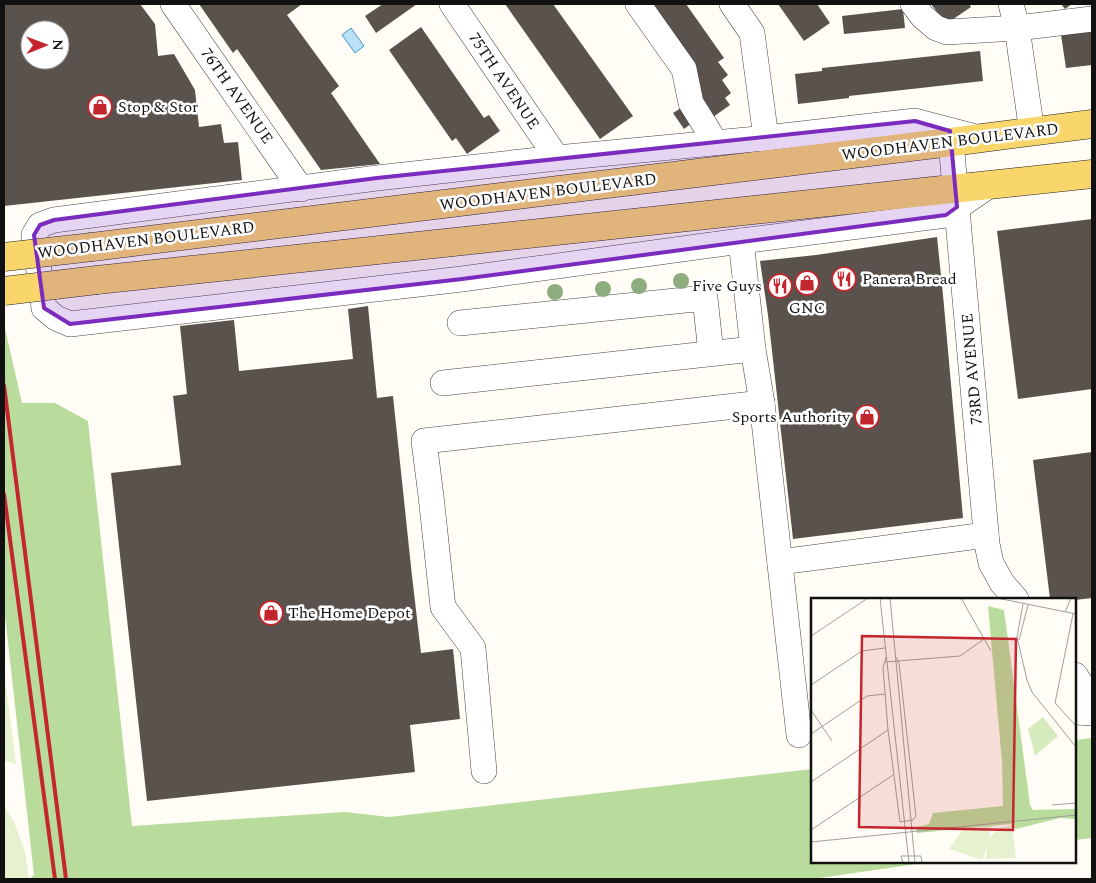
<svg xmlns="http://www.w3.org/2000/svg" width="1096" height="883" viewBox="0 0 1096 883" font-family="Spectral,serif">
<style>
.forest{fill:#b9dc9c}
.pitch{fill:#e6f2cf}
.water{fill:#b9e0f7;stroke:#3f96cf}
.building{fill:#5a524d;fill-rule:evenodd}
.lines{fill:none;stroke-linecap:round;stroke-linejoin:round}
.minor-casing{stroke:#444;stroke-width:26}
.major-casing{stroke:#222;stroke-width:29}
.minor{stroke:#fff;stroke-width:25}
.major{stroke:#f9d66b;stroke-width:28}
.rail{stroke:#c4262e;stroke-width:4}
.major-bridge-casing{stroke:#222;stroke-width:29;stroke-linecap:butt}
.major-bridge{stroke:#f9d66b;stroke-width:28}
.tree{fill:#8dad7f}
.marked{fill:#7b2cbf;fill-opacity:0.2;stroke:#7b2cbf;stroke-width:4;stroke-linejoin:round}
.labels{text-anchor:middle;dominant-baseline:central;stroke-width:5;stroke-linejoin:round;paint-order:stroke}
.street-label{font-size:16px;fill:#111;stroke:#fff}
.poi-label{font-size:16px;fill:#111;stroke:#fff;text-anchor:start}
.inset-road{fill:none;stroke:#a09f9a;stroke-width:1}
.view{fill:#c4262e;fill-opacity:0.15;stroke:#c4262e;stroke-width:2.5}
.inset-edge{fill:none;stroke:#111;stroke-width:2.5}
</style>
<rect width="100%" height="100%" fill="#fffdf5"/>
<g class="forest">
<path d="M4,324L22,403H55L88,421L132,826L345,812L389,817L812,769V862H930L813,879H29L34,875L4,607Z"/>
<path d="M1092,738V838L1075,840V740Z"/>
</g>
<g class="pitch">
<path d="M4,670L16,764L4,761Z"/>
<path d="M4,805L14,822L25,852L29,879H4Z"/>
</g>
<path class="water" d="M351,28L364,46L355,53L342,35Z"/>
<g class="building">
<path d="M4,4H140L155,24L158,56L174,54L195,90L199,127L221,124L224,143L238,142L242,180L4,206ZM30,30H60V60H30Z"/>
<path d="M199,4H302L287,15L339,86L331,93L380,164L321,170L237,49L233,53Z"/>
<path d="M383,4H417L376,33L365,16Z"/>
<path d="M505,4H553L633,116L600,139Z"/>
<path d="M647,4H686L724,58L718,62L728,75L722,80L731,93L725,98L730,105L713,117Z"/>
<path d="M778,4H817L830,23L804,41Z"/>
<path d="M931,4H969L971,7L946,24Z"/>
<path d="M1061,4H1072L1065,9Z"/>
<path d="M903,9L905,28L844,34L842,16Z"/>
<path d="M421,27L484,118L489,115L500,131L467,154L456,138L452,141L389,50Z"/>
<path d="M1092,31V65L1066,68L1061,35Z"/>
<path d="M980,51L983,81L849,96V98L798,104L795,74L822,71V68Z"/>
<path d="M681,108L692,123L684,129L673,113Z"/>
<path d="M1092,219V389L1018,399L997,231Z"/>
<path d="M937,237L943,295L963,518L793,539L768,315L760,261L816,255Z"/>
<path d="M368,306L377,398L393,396L412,576L421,653L453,649L460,719L410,725L415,772L147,801L111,473L181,465L173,396L187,394L180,326L234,320L239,371L353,359L348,309Z"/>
<path d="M1092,452V598L1075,600V599H1050L1033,460Z"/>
</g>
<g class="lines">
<g class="minor-casing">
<g id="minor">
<path d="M173,4L301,189"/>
<path d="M452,4L557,158"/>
<path d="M638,4L684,69L691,103L706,127L715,142"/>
<path d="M732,4L752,33L766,138"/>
<path d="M913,4L923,17L936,28L947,32L1017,28L1092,19"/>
<path d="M1011,4L1017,28L1032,132"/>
<path d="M950,131L987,544L991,563L1002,583L1016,599"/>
<path d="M976,137L915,121L766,138L557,158L377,178L54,220L40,225L34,235L44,308L56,318L70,324L462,279L741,241L946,215L990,185"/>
<path d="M741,241L753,349L762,403L799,735"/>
<path d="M460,323L705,298L711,353"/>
<path d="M443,383L753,349"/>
<path d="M780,562L986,535"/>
<path d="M1075,675L1092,700"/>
<path d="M1075,712L1092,713"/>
<path d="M484,771L473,648L443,607L431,496L424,441L762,403"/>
</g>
</g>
<g class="major-casing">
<g id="major">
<path d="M92,247L951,142L1092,124"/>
<path d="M97,280L1092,174"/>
</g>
</g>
<use href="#minor" class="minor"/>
<use href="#major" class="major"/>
<g class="rail">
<path d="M4,385L66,879"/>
<path d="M4,494L55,879"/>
</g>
<g class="major-bridge-casing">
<g id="major-bridge">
<path d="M4,257L92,247"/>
<path d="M4,291L97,280"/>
</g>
</g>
<use href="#major-bridge" class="major-bridge"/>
</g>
<g class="tree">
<circle cx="681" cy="281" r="8"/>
<circle cx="639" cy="286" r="8"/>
<circle cx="603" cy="289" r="8"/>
<circle cx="555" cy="292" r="8"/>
</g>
<path class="marked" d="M915,121L950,131L957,207L946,215L462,279L70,324L44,308L34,235L40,225L54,220L377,178Z"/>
<defs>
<g id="shop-ring" transform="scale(1.25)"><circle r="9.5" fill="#fff" stroke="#c4262e" stroke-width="1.5"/><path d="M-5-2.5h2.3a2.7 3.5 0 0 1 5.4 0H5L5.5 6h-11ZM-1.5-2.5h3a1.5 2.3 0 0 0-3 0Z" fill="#c4262e"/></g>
<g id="restaurant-ring" transform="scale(1.25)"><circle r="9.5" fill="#fff" stroke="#c4262e" stroke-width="1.5"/><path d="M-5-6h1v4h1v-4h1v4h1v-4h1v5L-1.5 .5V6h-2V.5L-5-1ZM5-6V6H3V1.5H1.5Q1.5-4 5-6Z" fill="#c4262e"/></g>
</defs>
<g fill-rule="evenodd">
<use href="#shop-ring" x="100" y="107"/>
<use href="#restaurant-ring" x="844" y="279"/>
<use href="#shop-ring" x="807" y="283"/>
<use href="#restaurant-ring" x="780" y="286"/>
<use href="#shop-ring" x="867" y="417"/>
<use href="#shop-ring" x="271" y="613"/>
</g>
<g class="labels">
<g class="street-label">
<text transform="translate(504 81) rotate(56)">75TH AVENUE</text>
<text transform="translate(237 96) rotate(55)">76TH AVENUE</text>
<text transform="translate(950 142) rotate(-7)">WOODHAVEN BOULEVARD</text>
<text transform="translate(548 192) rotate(-7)">WOODHAVEN BOULEVARD</text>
<text transform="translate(146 240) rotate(-7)">WOODHAVEN BOULEVARD</text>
<text transform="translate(972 369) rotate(-95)">73RD AVENUE</text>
</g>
<g class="poi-label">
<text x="118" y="107">Stop &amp; Stor</text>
<text x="862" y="279">Panera Bread</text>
<text x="762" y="286" text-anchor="end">Five Guys</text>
<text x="807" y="308" text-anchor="middle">GNC</text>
<text x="850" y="417" text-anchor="end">Sports Authority</text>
<text x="288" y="613">The Home Depot</text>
</g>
</g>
<g transform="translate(811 598)">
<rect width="265" height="265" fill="#fffdf5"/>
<path d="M232,119L247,138L224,158L217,131Z" fill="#d5ebbd"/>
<path d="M177,8L193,12L219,207L222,212L265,211V221L249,220L205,231L200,226L106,235L105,229L118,226L122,215L192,208L191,164Z" fill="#b9dc9c"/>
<path d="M201,226L205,260L175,261L176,247L172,262L138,251L152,232L181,228L178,240L186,232Z" fill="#e6f2cf"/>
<path class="inset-road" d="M69,0L98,265M79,0L104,265M150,0L180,53M186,0L265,16M212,6L206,39L216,82L221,94L265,149M254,14L260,0M262,16L244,105L265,128M0,38L57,0M208,42L217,7M75,59L72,70L77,132L89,224L102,222L105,218L88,65L85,59M74,64L149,58L173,41M0,87L51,53L74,50M0,112L21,143M0,136L56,98L74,96M0,184L77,132M241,207L265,205M0,232L82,177M0,244L265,217M92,265L90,258H110L111,265"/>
<path class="view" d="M51,38L205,41L202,232L48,229Z"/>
<rect width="265" height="265" class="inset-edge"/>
</g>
<rect width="1096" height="883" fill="none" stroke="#111111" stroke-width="10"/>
<g transform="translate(45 45) rotate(89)"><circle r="24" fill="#ffffff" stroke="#a0a0a0"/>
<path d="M0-4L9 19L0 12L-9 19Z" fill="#c4262e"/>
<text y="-8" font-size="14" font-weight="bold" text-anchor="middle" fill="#111111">N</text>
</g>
</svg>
